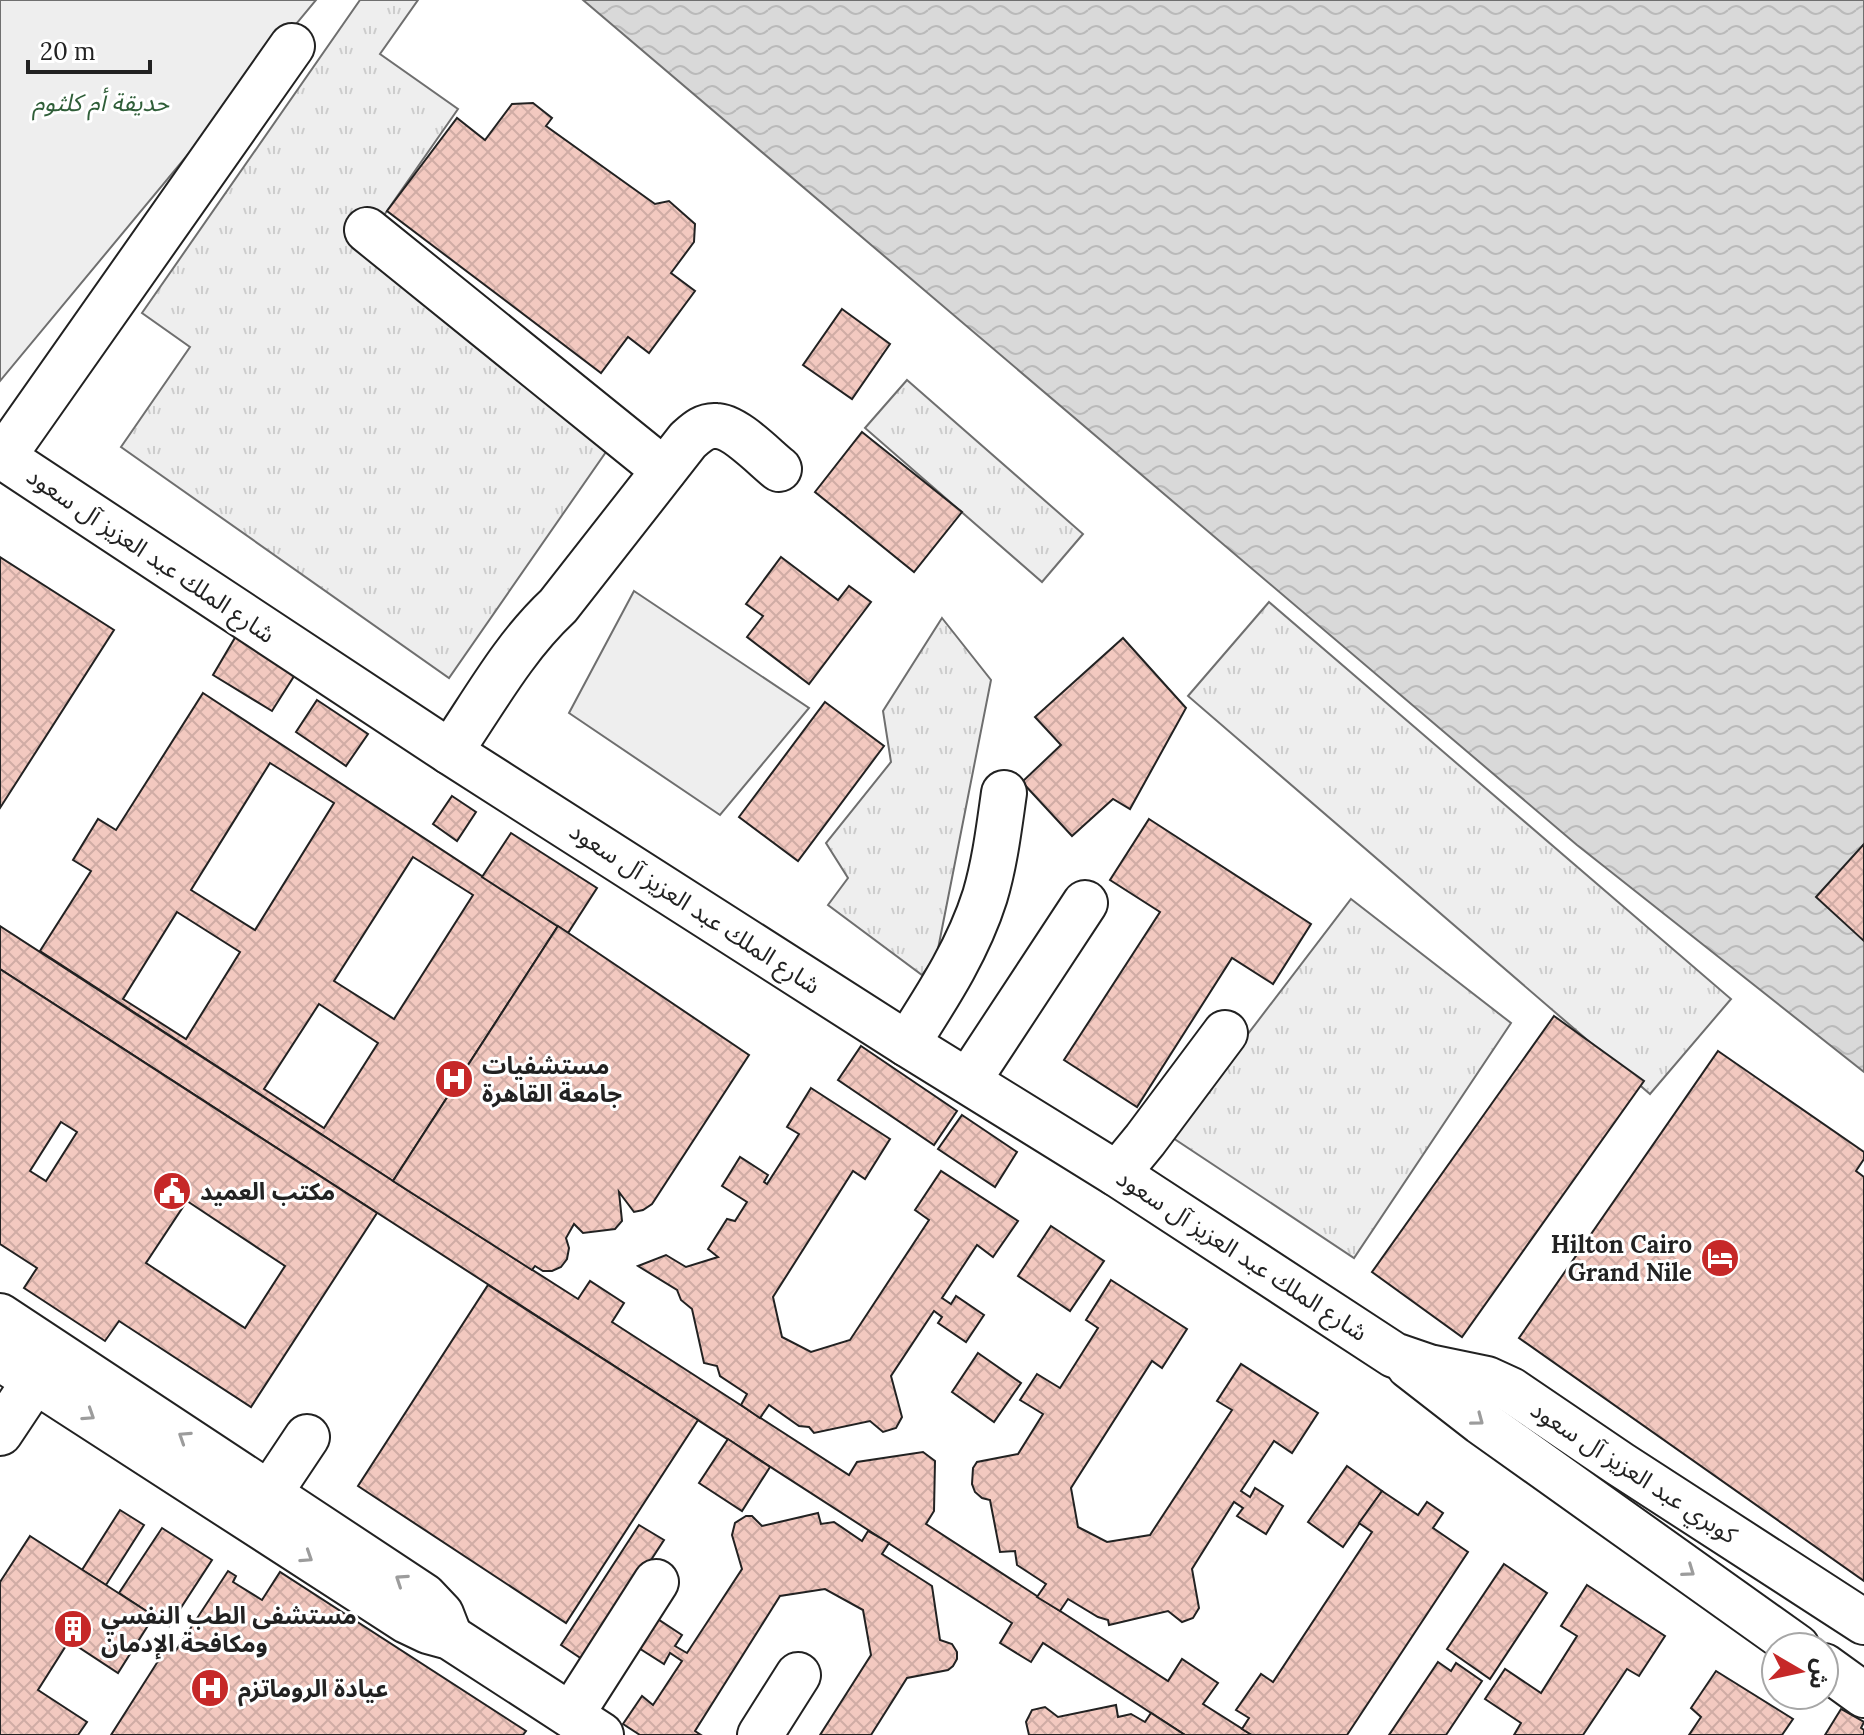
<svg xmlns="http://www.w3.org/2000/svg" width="1864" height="1735" viewBox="0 0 1864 1735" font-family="Lora,'Noto Sans Arabic',serif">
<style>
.grass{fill:url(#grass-tufts);stroke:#6f6f6f;stroke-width:2}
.green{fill:#eee;stroke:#6f6f6f;stroke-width:2}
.water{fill:url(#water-waves);stroke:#6f6f6f;stroke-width:2}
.building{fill:url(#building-cross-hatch);stroke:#222;stroke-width:2;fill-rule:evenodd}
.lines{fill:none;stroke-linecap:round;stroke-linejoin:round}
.minor-casing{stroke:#222;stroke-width:48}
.major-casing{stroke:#222;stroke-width:48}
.minor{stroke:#fff;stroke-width:44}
.major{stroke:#fff;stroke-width:44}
.oneway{stroke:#9c9c9c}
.labels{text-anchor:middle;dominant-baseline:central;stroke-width:6;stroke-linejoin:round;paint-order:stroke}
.park-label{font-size:24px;font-style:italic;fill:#2f5e38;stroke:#fff}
.street-label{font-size:24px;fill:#222;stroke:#fff}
.poi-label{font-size:24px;font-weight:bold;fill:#222;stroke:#fff;text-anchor:start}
</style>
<defs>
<pattern id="grass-tufts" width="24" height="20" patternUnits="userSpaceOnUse" patternTransform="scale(2)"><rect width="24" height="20" fill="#eee"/><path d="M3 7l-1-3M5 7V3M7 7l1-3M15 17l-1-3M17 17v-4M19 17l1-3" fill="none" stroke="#ccc"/></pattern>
<pattern id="water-waves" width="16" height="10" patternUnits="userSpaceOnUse" patternTransform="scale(2)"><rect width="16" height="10" fill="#d9d9d9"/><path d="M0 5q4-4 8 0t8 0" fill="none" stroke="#bababa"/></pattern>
<pattern id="building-cross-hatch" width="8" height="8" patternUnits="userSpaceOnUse" patternTransform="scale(2)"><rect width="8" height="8" fill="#f3c9c0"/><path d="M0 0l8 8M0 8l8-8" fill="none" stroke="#d0aca5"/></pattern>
</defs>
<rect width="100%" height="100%" fill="#fff"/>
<g class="grass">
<path d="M360,0H418L380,54L458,109L364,244L624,426L449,678L121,447L190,347L142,313Z"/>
<path d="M907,380L1083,534L1042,582L865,428Z"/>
<path d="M1269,602L1731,999L1650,1094L1188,696Z"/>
<path d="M942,618L991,680L937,954L922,975L828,905L848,878L826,843L891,762L883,711Z"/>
<path d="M1351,899L1511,1023L1354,1258L1170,1136Z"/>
</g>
<g class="green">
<path d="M0,0H316L0,381Z"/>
<path d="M634,591L809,708L720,815L569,713Z"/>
</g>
<path class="water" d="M583,0H1864V1072L1577,845Z"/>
<g class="building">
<path d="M533,103L552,118L546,126L655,204L669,201L695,224L694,242L671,273L695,291L649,353L628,337L601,373L387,211L457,118L485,140L512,104Z"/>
<path d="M842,309L890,344L852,399L803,365Z"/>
<path d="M862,432L962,512L914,572L815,492Z"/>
<path d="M0,557L114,630L0,808Z"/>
<path d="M781,557L838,600L849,586L871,602L809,684L747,637L763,616L746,604Z"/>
<path d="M236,636L296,673L272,711L213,675Z"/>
<path d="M1123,638L1186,708L1130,809L1113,799L1072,836L1022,782L1061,745L1035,717Z"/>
<path d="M203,693L558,926L393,1181L40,951L91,871L73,860L98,819L116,830ZM270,763L334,803L255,930L191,890ZM413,857L473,895L394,1019L334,981ZM177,912L240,952L186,1039L123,999ZM319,1004L378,1043L324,1128L264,1089Z"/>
<path d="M317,700L368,734L346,766L296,732Z"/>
<path d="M825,702L884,746L798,861L739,817Z"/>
<path d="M452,796L476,812L457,841L433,824Z"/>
<path d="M1149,819L1311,924L1273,984L1232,958L1137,1107L1064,1060L1160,912L1110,880Z"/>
<path d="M511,833L597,888L568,933L482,877Z"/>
<path d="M1864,844V941L1816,897Z"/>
<path d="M0,926L393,1181L578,1299L590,1281L624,1303L612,1322L849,1475L857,1462L923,1452L935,1461L934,1511L926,1524L1168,1681L1182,1659L1218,1683L1203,1704L1252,1735H1185L1043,1643L1031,1662L1000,1643L1012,1623L0,969Z"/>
<path d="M558,926L749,1055L652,1204L643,1210L634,1212L619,1192L622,1221L615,1229L583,1233L574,1224L566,1238L569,1248L567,1259L561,1267L552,1271H543L535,1266L532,1270L393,1181Z"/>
<path d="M0,969L377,1213L251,1407L119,1321L105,1341L24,1288L37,1268L0,1244ZM61,1122L77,1132L46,1181L30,1171ZM187,1201L285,1266L245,1328L146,1263Z"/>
<path d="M1554,1016L1644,1081L1462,1337L1372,1272Z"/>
<path d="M861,1046L957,1111L934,1145L838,1080Z"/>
<path d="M1718,1051L1864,1152V1159L1856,1171L1864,1177V1581L1519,1338Z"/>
<path d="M811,1088L890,1139L865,1179L853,1171L773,1297L782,1337L811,1352L850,1340L929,1220L915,1210L941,1171L1018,1221L993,1257L977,1245L942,1298L951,1304L956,1296L984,1315L966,1342L938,1323L942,1317L934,1311L891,1376L902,1417L896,1428L883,1432L870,1421L814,1433L809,1427L799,1426L769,1405L760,1418L741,1405L747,1394L720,1376L717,1366L704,1363L692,1309L681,1300L677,1290L638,1266L666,1255L686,1267L718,1257L708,1249L727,1219L735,1221L747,1202L722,1186L740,1157L768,1175L764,1182L767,1184L799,1134L787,1127Z"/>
<path d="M962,1115L1017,1152L995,1187L938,1149Z"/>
<path d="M1051,1226L1104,1261L1070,1311L1018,1276Z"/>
<path d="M1111,1280L1187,1329L1162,1368L1152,1361L1071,1488L1078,1527L1107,1542L1150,1535L1232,1410L1217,1401L1241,1364L1318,1413L1292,1453L1274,1441L1241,1491L1250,1497L1255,1488L1283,1506L1266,1534L1237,1516L1243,1508L1234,1502L1192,1569L1199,1608L1193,1618L1182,1622L1168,1611L1109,1625L1108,1620L1098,1617L1068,1599L1060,1611L1037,1597L1046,1584L1017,1565L1015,1551L1000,1552L990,1500L982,1498L975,1492L972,1484L973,1468L977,1462L1018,1454L1043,1414L1020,1400L1037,1374L1060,1388L1098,1328L1086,1320Z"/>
<path d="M488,1285L698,1420L566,1623L358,1486Z"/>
<path d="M978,1353L1021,1383L994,1422L952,1392Z"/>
<path d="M728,1439L770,1467L742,1511L699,1483Z"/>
<path d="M1347,1466L1382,1491L1343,1547L1308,1522Z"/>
<path d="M1382,1491L1418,1515L1427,1502L1443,1513L1433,1528L1468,1552L1347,1735H1252L1242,1729L1249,1718L1236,1710L1261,1674L1273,1682L1372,1532L1359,1523Z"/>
<path d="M120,1510L144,1525L106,1585L82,1570Z"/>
<path d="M818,1513L821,1524L834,1522L862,1541L868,1531L889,1543L882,1554L932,1586L940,1640L952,1644L957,1652V1659L953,1666L948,1670L907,1678L871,1735H820L871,1655L863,1610L825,1589L780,1596L695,1731L701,1735H640L623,1724L642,1696L653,1705L682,1661L670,1653L664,1664L634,1645L653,1616L682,1635L675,1646L687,1653L742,1569L732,1535L735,1523L746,1516H752L762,1526Z"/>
<path d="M639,1525L664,1540L585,1661L561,1645Z"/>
<path d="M162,1528L212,1560L169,1626L119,1593Z"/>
<path d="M30,1536L154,1616L118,1673L69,1641L38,1690L87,1722L78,1735H0V1582Z"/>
<path d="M1504,1564L1547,1593L1490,1679L1447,1649Z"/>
<path d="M228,1571L236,1576L233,1582L262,1600L280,1572L526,1731L523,1735H111L167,1647L175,1652Z"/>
<path d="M1587,1585L1665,1636L1639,1676L1627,1669L1583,1735H1514L1521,1723L1485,1699L1505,1669L1541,1693L1577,1636L1561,1626Z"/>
<path d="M1438,1662L1451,1671L1456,1663L1482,1681L1446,1735H1389Z"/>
<path d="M1716,1671L1793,1719L1782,1735H1689L1701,1717L1691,1708Z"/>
<path d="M1116,1705L1118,1717L1131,1714L1145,1722L1151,1713L1185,1735H1029L1026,1722L1032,1710L1045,1707L1058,1717Z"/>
<path d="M1841,1709L1864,1722L1861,1728L1864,1730V1735H1825Z"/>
</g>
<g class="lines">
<g class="minor-casing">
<g id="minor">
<path d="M367,230L664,470"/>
<path d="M3,457L292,46"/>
<path d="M450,752C484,702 514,647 558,606L688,440C696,433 704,425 716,426C735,426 764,457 779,469"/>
<path d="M907,1044C937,997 968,950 985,896C995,862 999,828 1004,793"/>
<path d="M968,1081L1085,903"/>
<path d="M1117,1174L1145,1140L1225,1033"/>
<path d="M0,1316L424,1596L441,1614L450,1637"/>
<path d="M0,1358L407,1621L428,1631L450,1637L601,1735"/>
<path d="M0,1433L50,1358"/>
<path d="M253,1518L307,1437"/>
<path d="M571,1715L656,1582"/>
<path d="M760,1735L798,1675"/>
</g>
</g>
<g class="major-casing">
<g id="major">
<path d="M0,455L450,752L907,1044L1117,1174L1394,1355L1429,1367L1487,1379L1511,1390L1620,1464L1864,1622"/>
<path d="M1409,1366L1481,1422L1797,1647"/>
<path d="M1824,1666L1864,1695"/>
</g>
</g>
<use href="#minor" class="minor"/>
<use href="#major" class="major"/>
</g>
<defs><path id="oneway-chevron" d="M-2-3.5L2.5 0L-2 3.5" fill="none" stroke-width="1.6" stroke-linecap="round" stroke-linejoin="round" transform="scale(2)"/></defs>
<g class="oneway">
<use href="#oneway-chevron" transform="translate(89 1415) rotate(33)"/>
<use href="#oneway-chevron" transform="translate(1478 1420) rotate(37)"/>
<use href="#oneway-chevron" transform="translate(184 1437) rotate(-147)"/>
<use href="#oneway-chevron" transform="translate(307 1557) rotate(33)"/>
<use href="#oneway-chevron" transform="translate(1689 1571) rotate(35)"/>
<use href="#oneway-chevron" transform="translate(401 1580) rotate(-146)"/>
</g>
<defs>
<g id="hospital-disc" transform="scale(2)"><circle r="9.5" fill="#c62828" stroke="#fff"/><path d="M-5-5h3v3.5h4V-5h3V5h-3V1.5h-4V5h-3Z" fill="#fff"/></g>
<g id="civic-disc" transform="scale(2)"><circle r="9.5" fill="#c62828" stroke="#fff"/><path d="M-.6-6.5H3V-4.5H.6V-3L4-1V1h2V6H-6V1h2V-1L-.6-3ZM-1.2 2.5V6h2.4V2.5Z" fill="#fff"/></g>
<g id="hotel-disc" transform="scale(2)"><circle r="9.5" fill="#c62828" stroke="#fff"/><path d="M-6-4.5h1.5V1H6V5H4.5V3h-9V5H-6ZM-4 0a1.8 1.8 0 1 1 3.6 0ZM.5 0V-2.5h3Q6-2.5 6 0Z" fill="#fff"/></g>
<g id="building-disc" transform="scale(2)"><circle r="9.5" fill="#c62828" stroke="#fff"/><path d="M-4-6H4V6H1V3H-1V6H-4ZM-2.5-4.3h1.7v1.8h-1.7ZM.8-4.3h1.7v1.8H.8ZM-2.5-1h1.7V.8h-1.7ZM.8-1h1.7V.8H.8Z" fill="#fff"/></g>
</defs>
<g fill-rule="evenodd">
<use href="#hospital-disc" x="454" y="1079"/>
<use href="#civic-disc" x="172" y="1191"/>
<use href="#hotel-disc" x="1720" y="1258"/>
<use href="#building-disc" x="73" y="1629"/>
<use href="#hospital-disc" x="210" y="1688"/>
</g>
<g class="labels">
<g class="park-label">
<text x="101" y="102">حديقة أم كلثوم</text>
</g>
<g class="street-label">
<text transform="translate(151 555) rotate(34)">شارع الملك عبد العزيز آل سعود</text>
<text transform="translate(695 908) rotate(33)">شارع الملك عبد العزيز آل سعود</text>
<text transform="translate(1242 1255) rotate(33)">شارع الملك عبد العزيز آل سعود</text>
<text transform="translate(1634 1472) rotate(33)">كوبري عبد العزيز آل سعود</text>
</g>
<g class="poi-label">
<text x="482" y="1065">مستشفيات<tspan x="482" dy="28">جامعة القاهرة</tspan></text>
<text x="200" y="1191">مكتب العميد</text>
<text x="1692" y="1244" text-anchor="end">Hilton Cairo<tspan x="1692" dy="28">Grand Nile</tspan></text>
<text x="101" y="1615">مستشفى الطب النفسي<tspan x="101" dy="28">ومكافحة الإدمان</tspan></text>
<text x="238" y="1688">عيادة الروماتزم</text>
</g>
</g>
<g transform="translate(1800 1671) rotate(99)"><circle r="38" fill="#ffffff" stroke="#a7a7a7" stroke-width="2"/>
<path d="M0-6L14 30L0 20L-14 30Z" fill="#c62828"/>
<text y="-12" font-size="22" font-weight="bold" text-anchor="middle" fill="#222222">ش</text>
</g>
<path d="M28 60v12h122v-12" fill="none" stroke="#222222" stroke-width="4"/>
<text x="40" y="60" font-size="24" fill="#222222" stroke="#ffffff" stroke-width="6" paint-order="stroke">20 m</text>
</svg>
